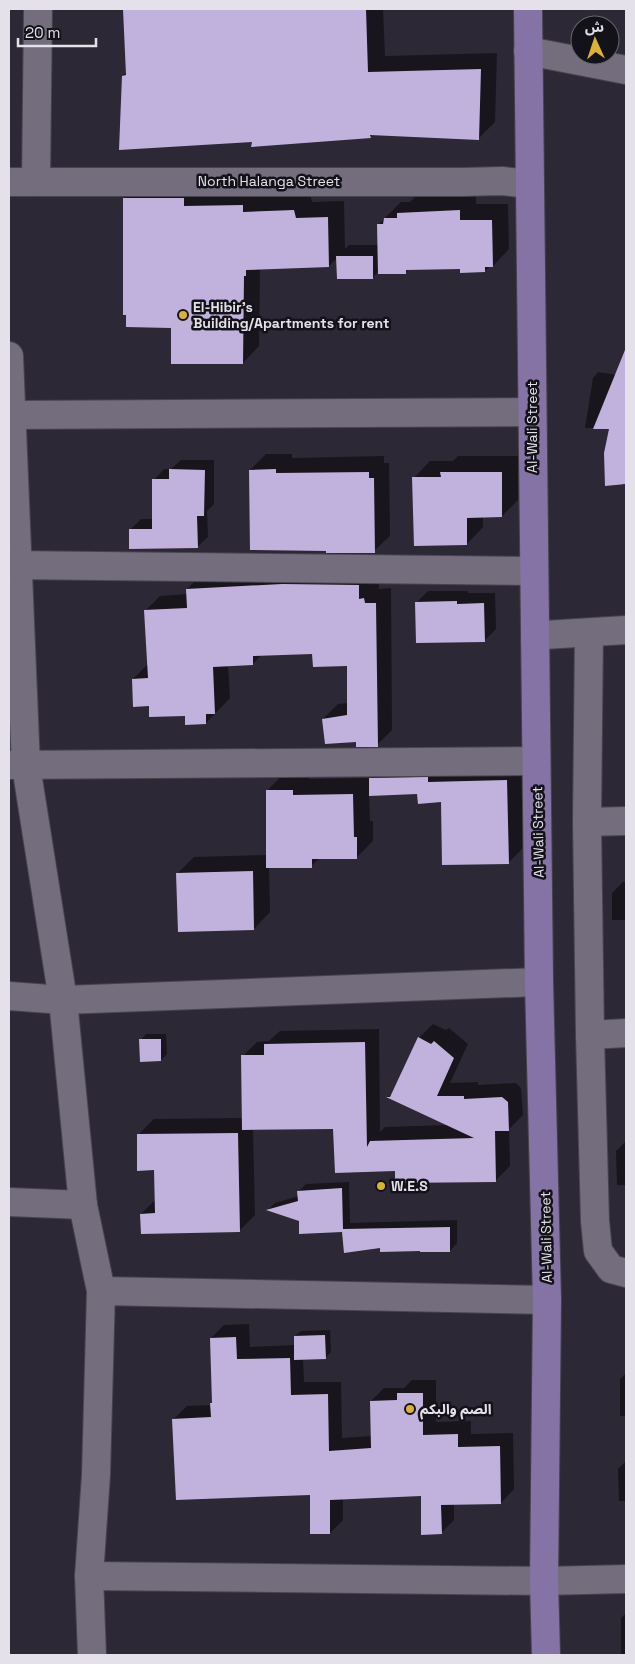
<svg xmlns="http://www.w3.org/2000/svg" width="635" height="1664" viewBox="0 0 635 1664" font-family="'Space Grotesk','Noto Sans Arabic',sans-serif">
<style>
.shadow{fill:#0007}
.building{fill:#c1b2dd}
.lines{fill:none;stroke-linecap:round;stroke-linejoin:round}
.minor-casing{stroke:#47434f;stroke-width:30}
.major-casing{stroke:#47434f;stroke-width:30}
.minor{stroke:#736d7e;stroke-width:28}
.major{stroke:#8673a6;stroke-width:28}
.poi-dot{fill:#dab333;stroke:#141219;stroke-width:2}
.labels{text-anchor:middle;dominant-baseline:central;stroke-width:5;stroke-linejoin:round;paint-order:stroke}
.street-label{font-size:14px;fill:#e4e1eb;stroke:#141219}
.poi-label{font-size:14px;font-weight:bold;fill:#e4e1eb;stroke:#141219;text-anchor:start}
</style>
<rect width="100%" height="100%" fill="#2d2836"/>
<g class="shadow">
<path d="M125,9H383L385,56L497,53L495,122L478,139L373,134L370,137L253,140L123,76L127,72Z"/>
<path d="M141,182L259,189V196L310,194L312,202L344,201L345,249L349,245H378V225L401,202H410L415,197L476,194V204H508L509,249L493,266H490L485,271L462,267L409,269L405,273L379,271L372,278L338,257L329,266L260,268L259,346L243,363L172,326L124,198Z"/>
<path d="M598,372L618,375L626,384V485H622L611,428H585L593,378Z"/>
<path d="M266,454H292V458L384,456V463H389L390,536L374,551L250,470Z"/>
<path d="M458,456H518V500L502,516H483V527L467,544L414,478L430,461H453Z"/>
<path d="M181,460H214V504L207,511L208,537L197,547L130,530L141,519H153L154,480L164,469H171Z"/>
<path d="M373,570L374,584H379V589L391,588L392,730L377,745L357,741L323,719L338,704L348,703V665L313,653L262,654L253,664L228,665L230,698L206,723L186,715L150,705L133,679L148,664L145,611L160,596L188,594L187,589L202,574Z"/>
<path d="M428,591H468V593H495L496,629L485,640L416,603Z"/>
<path d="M9,671L11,722L9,724Z"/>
<path d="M385,763L522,766L523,848L508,863L442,801L418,793L369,794L370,821H373V841L357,857L320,858L311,866L269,867L270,912L254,929L178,873L194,857L267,855V791L283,774H309V779L369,778V780Z"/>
<path d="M623,882H626V920H612V893Z"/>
<path d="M433,1024L446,1030L449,1028L468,1044L450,1083L478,1082V1085L516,1083L521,1088L523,1115L509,1129L510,1166L496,1180L396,1170L335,1128L253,1129L255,1215L239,1231L141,1214L156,1199V1169L138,1135L154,1119L243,1118V1056L257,1042L269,1041L280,1031L379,1029L380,1132L385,1127L450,1125L388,1097L394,1091L419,1038Z"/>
<path d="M146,1034H166L167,1054L161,1060L141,1040Z"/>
<path d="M626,1141V1185H617L616,1151Z"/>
<path d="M349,1182L350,1223L457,1220V1243L450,1251L381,1247L343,1231L300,1220L269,1209L275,1203L299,1196V1191L306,1184Z"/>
<path d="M249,1324L250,1347L295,1345V1336L301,1331L330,1330L331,1352L325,1358L303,1359L304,1382H341L342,1438L372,1436L371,1401L384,1388H404L412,1380H436V1422L471,1421V1434L513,1433L514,1489L501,1503L454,1504V1520L441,1533L422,1495L343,1498V1520L330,1533L311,1493L174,1419L187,1406L212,1405L213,1402L211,1338L224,1325Z"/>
<path d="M626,1373V1416H620V1379Z"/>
<path d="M626,1461V1501H619L618,1469Z"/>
<path d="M626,1613V1655H621V1618Z"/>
</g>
<g class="building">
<path d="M123,9H366L368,72L481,69L479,140L370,135L371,138L251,147L252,142L119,150L122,76L126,75Z"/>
<path d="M123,198H184V206L243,205V212L294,210L296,218L328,217L329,267L246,270V276H244L243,364H171V328L126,327V315H123Z"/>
<path d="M460,210V220H492L493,267H485V272L460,273V269L406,270V274H378L377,224H383L384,218H397V213Z"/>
<path d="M336,256H373V279H337Z"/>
<path d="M625,350L626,484L605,486L604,453L609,429H593Z"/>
<path d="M169,469L205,470L204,516H197L198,548L129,549V529H152V479H169Z"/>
<path d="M276,469V473L369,472V478H374L375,553H326V551L250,550L249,470Z"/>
<path d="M440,472H502V517L467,518V545L414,546L412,477H441Z"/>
<path d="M282,584L359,585V599L364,598L365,603H376L378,747H356V742L325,744L322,719L347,715V666L313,667L312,654L253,656V665L213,667L215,714H206V724L185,725V716L149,717V706L133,707L132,679L148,678L144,610L187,608L186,589Z"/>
<path d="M457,601V604L484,603L485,642L416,643L415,602Z"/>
<path d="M428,777V782L507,780L509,864L442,865L441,802L418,804L417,794L369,796V778Z"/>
<path d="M266,790H293V795L353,794L354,837H357V859H312V868H266Z"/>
<path d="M253,871L254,930L178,932L176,873Z"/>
<path d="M418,1037L431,1044L434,1041L454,1058L437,1096H464V1099L502,1097L508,1102L509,1131H495L496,1182L395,1183V1171L335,1173L333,1129L242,1130L241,1055H264V1044L365,1042L367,1147L370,1141L474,1138L386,1097H390Z"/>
<path d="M139,1039H161V1061L140,1062Z"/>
<path d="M238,1133L240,1232L141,1234L140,1214L155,1213L154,1170L137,1171V1134Z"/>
<path d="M342,1188L343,1229L450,1227V1252H420V1251L380,1252V1248L344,1253L342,1232L299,1234V1221L266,1210L298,1201L297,1191Z"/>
<path d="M325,1335L326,1359L294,1360V1336Z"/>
<path d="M236,1337L237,1359L290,1358L291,1395L328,1394L329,1451L371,1448L370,1401L397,1400V1393H423V1435L458,1434V1447L500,1446L501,1504L441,1505L442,1534L421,1535V1496L330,1500V1534H310V1495L176,1500L172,1419L211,1417L210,1403H212L210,1338Z"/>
</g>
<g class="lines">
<g class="minor-casing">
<g id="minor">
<path d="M528,51L626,70"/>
<path d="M9,182H463L502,181L529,184"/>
<path d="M36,182L38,9"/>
<path d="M9,356L26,766L63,1000L83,1205L101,1291L96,1475L89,1576L92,1655"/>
<path d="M11,415L532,412"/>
<path d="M9,565L533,571"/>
<path d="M589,633L587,822L590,1035L595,1221L598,1251L611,1269L626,1273"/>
<path d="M535,641L544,635L626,630"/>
<path d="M9,765L536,761"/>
<path d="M587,822L626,821"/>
<path d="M9,996L63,1000L539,982"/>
<path d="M590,1035L626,1033"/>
<path d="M9,1202L83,1205"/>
<path d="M101,1291L547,1300"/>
<path d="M89,1576L544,1581L626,1579"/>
</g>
</g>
<g class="major-casing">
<path id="major" d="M528,9L539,982L547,1300L544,1581L546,1655"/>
</g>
<use href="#minor" class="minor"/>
<use href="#major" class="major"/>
</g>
<g class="poi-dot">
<circle cx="183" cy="315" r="5"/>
<circle cx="381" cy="1186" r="5"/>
<circle cx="410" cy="1409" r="5"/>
</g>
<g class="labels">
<g class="street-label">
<text x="269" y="181">North Halanga Street</text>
<text transform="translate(532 427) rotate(-90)">Al-Wali Street</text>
<text transform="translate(538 832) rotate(-91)">Al-Wali Street</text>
<text transform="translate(546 1237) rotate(-91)">Al-Wali Street</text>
</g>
<g class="poi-label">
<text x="193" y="307">El-Hibir's<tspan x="193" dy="16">Building/Apartments for rent</tspan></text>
<text x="391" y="1186">W.E.S</text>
<text x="420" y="1409">الصم والبكم</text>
</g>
</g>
<rect width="635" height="1664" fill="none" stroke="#e4e1eb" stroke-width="20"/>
<g transform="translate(595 40) rotate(357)"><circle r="24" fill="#141219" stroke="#67656d"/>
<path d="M0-4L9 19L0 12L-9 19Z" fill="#dab333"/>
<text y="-8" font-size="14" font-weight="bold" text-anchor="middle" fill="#e4e1eb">ش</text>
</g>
<path d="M18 38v8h78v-8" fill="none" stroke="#e4e1eb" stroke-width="2.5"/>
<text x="25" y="38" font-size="15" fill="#e4e1eb" stroke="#141219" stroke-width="4" paint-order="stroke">20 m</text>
</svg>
